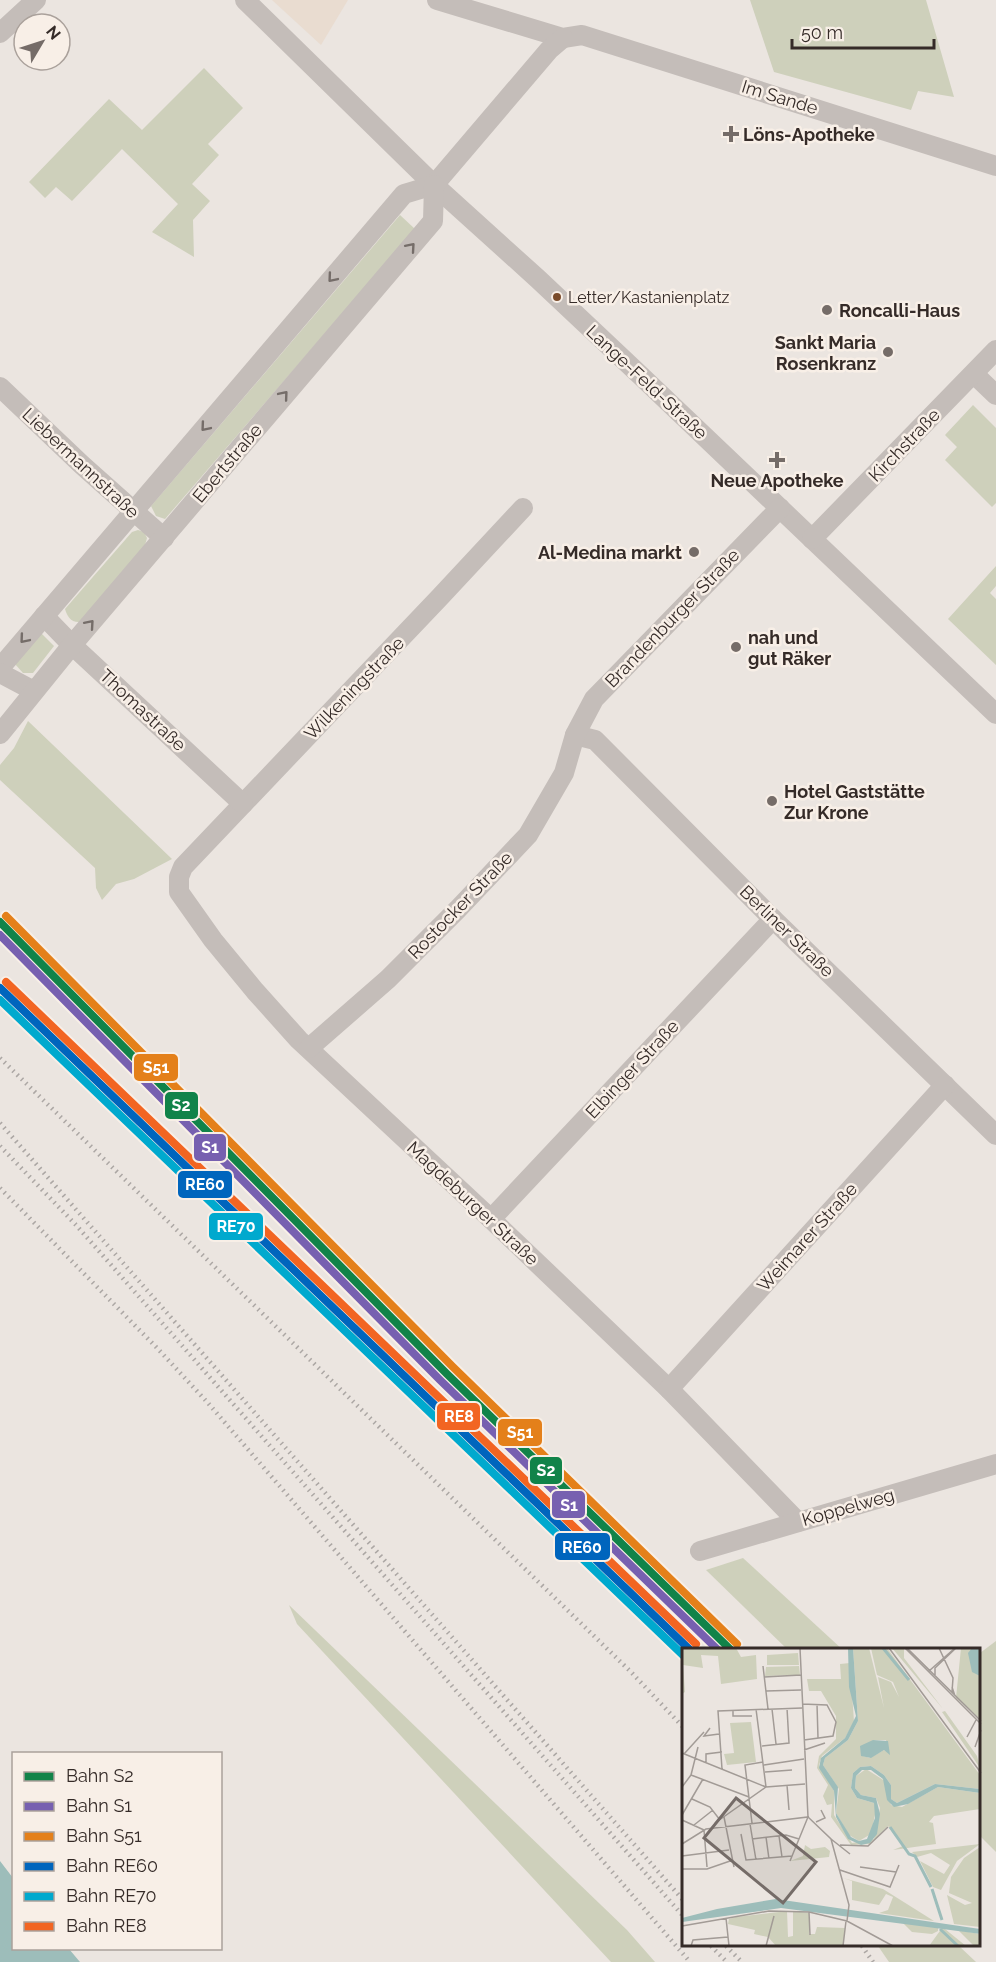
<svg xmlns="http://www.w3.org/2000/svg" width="996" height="1962" viewBox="0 0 996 1962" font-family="Raleway,sans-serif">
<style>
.green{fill:#ced0bb}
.plaza{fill:#e9dcd0}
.water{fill:#9dbdba}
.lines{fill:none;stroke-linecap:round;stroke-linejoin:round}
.minor{stroke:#c4bdb9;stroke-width:20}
.rail{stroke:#aca7a4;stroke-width:4.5;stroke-dasharray:1.5 4.5;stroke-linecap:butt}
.rail-1-casing{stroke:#f8efe7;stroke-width:12}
.rail-2-casing{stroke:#f8efe7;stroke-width:12}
.rail-3-casing{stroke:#f8efe7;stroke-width:12}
.rail-4-casing{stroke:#f8efe7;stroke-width:12}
.rail-5-casing{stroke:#f8efe7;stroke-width:12}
.rail-6-casing{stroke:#f8efe7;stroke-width:12}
.rail-1{stroke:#118349;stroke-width:8}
.rail-2{stroke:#7760b0;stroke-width:8}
.rail-3{stroke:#e4801a;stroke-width:8}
.rail-4{stroke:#0065bd;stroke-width:8}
.rail-5{stroke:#00a9ce;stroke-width:8}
.rail-6{stroke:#f26522;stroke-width:8}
.oneway{stroke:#756d69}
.poi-dot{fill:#756c68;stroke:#f8efe7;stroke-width:2}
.bus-dot{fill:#7a4b2a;stroke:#f8efe7;stroke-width:2}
.labels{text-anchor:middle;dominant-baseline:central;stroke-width:5;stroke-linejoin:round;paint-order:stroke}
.bus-label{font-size:16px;fill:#352b28;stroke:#f8efe7;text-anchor:start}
.street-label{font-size:18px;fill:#352b28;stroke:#f8efe7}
.poi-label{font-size:18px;font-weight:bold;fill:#352b28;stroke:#f8efe7;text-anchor:start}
.inset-river{fill:none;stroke:#9dbdba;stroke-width:3}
.inset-road{fill:none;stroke:#a29b96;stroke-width:1.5}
.view{fill:#756c68;fill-opacity:0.15;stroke:#756c68;stroke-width:3}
.inset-edge{fill:none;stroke:#352b28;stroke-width:3}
.line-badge{stroke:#f8efe7;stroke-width:2}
.badge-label{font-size:16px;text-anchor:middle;font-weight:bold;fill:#fff}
</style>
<rect width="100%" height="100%" fill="#ebe5e0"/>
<g class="green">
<path d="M750,0H926L954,97L918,91L911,110L774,72Z"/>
<path d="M204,68L243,108L208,144L219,155L192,184L210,201L193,220L194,257L152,232L178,204L122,149L72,201L56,187L45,198L29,182L109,99L142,130Z"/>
<path d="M400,215L415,229L165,519L156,516L151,506Z"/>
<path d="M973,405L996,428V503L992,507L945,460L957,447L945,435Z"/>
<path d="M138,530L144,532L147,538L145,545L80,622C71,623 67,616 65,609L132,532Z"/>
<path d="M996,566V586L990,593L996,599V665L948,619Z"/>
<path d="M40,632L54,646L33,673H23L15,664Z"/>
<path d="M28,721L172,859L134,879L116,884L102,900L96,888L95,868L0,780V765L14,748Z"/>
<path d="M743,1558L843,1650H788L706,1570Z"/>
<path d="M289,1605L627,1930L655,1962H611L297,1624Z"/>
<path d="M996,1641V1852L980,1836V1653Z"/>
<path d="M878,1946H959L976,1962H889Z"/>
</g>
<path class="plaza" d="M272,0H348L321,45Z"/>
<path class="water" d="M0,1861L13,1878L14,1948L69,1949L80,1962H0Z"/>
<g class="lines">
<g class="minor">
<path d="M245,0L434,185L538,279L640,375L996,714"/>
<path d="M437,0L563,38L582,35L996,166"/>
<path d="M0,33L36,0"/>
<path d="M974,374L996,395"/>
<path d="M0,387L82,465L164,538"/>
<path d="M523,508L440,597L183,867L179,877V892L213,940L255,991L299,1040L491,1219L669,1389L798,1522"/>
<path d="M812,539L996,350"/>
<path d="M44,616L72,645L243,804"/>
<path d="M0,668L404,194L434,185L549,50L563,38"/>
<path d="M0,673L34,691"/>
<path d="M0,734L72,645L433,221L434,185"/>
<path d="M575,735L595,740L773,919L996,1135"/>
<path d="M309,1048L388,979L458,909L528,835L564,773L575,735L594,699L780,508"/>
<path d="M491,1219L773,919"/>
<path d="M669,1389L945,1085"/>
<path d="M700,1551L996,1464"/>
</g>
<g class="rail">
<path d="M0,1058L631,1672L684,1728"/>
<path d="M0,1123L684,1901"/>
<path d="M0,1146L76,1225L684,1917"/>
<path d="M0,1188L158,1349L208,1403L690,1962"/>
<path d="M711,1946L727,1962"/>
<path d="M726,1946L742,1962"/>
<path d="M862,1946L873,1962"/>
</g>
<g class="rail-1-casing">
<path id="rail-1" d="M0,922L447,1374L731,1650"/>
</g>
<g class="rail-2-casing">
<path id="rail-2" d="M0,935L440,1380L718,1650"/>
</g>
<g class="rail-3-casing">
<path id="rail-3" d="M6,916L453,1367L737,1644"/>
</g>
<g class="rail-4-casing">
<path id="rail-4" d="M0,988L690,1650"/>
</g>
<g class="rail-5-casing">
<path id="rail-5" d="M0,1000L684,1656"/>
</g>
<g class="rail-6-casing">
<path id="rail-6" d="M6,982L696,1644"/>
</g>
<use href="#rail-1" class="rail-1"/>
<use href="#rail-2" class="rail-2"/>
<use href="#rail-3" class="rail-3"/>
<use href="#rail-4" class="rail-4"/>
<use href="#rail-5" class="rail-5"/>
<use href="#rail-6" class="rail-6"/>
</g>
<defs><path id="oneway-chevron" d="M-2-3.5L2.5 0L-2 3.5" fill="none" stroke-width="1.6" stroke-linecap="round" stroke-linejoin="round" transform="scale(1.5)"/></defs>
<g class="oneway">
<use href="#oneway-chevron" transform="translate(411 247) rotate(-49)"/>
<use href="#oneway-chevron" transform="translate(332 278) rotate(130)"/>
<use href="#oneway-chevron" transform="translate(284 395) rotate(-50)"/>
<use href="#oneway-chevron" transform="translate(205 427) rotate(130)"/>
<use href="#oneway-chevron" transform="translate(90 624) rotate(-49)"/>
<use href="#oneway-chevron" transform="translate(24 639) rotate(130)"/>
</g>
<g class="poi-dot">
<path d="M728 125h6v6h6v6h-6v6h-6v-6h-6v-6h6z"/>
<circle cx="827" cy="310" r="6"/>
<circle cx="888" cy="352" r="6"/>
<path d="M774 451h6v6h6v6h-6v6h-6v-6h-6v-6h6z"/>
<circle cx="694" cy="552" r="6"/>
<circle cx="736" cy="647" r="6"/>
<circle cx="772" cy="801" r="6"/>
</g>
<circle class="bus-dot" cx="557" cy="297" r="5"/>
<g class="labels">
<g class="bus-label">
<text x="568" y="297">Letter/Kastanienplatz</text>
</g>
<g class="street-label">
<text transform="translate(780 97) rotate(17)">Im Sande</text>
<text transform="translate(647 382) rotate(43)">Lange-Feld-Straße</text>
<text transform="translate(904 445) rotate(-46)">Kirchstraße</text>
<text transform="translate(81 463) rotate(43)">Liebermannstraße</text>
<text transform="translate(227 463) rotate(-50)">Ebertstraße</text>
<text transform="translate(672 618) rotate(-46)">Brandenburger Straße</text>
<text transform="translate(354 688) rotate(-46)">Wilkeningstraße</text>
<text transform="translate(143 710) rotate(43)">Thomastraße</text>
<text transform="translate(460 905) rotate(-46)">Rostocker Straße</text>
<text transform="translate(787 931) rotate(44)">Berliner Straße</text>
<text transform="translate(632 1069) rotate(-47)">Elbinger Straße</text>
<text transform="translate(473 1203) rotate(43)">Magdeburger Straße</text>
<text transform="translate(807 1237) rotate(-48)">Weimarer Straße</text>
<text transform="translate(848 1507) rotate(-16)">Koppelweg</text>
</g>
<g class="poi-label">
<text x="743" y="134">Löns-Apotheke</text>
<text x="839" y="310">Roncalli-Haus</text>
<text x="876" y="342" text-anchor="end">Sankt Maria<tspan x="876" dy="21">Rosenkranz</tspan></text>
<text x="777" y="480" text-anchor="middle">Neue Apotheke</text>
<text x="682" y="552" text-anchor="end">Al-Medina markt</text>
<text x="748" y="637">nah und<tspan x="748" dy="21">gut Räker</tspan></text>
<text x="784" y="791">Hotel Gaststätte<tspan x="784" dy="21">Zur Krone</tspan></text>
</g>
</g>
<g transform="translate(682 1648)">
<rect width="298" height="298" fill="#ebe5e0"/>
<path d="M0,0H54L59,9L74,7L75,31L39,36L36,8L19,7L21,20L1,17L3,44L0,46ZM171,0H187L202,60L196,29L209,34L217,49L211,34L195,27L189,0H200L204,5L201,0H205L298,127V141L253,136L215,155L209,151V137L202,127L189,118L178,119L171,125L169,140L175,150L192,155L194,162L189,186L177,193L167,187L154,165L157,141L141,117L143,110L166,92L176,73ZM193,92H204L207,105L202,102L188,110L181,108L184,97ZM210,0L222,1V10L261,61ZM279,0H298V71L274,50ZM116,5L117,17H85V7ZM168,15L172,74L163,90L140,108L137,117L152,143V167L170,195L192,191L198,160L194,150L179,147L173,140L174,128L184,121L203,133L209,157L220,159L256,139L298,145V161L252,168L247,174L251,175L254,196L211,202L221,198L206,178L188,196L169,197L149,169L150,156L145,157L141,148L146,137L135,120L137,108L154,91V68L139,43H127L125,31H159L158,16ZM117,18L118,27L83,28L84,19ZM263,63L295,108L298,120L260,64ZM69,74L74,114L45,117L42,106L52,105L48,75ZM298,196L275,213L259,242L251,239L238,213L262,226L268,217L249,205L235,209L230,204ZM123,197L129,201L143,199L148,203L147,209L108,213L121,208ZM298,199V279L272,276L265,247L283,257L290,255L267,245L269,229L282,210ZM161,230L201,241L252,273L197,265L206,262L211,249L204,246L197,257L170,252V233ZM105,263L106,289L111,288V263L127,265V286H133L135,279L163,280L161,298H94L86,289L72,286L73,282L46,276L47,271L54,269ZM221,275L256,279V283L250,286L230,284ZM260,280L263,281L284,298H247ZM276,282L298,286V298H292Z" fill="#ced0bb" fill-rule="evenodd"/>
<path d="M166,0H171L176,73L166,92L143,110L141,117L156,139L154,165L169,189L177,193L185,191L193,170L192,155L175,150L169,140L171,125L178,119L189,118L202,127L209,137V151L215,155L253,136L298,141V145L256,139L226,156L212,159L205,152L201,131L189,122H180L174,128L173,140L179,147L194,150L198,166L195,186L188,195L179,197L166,191L154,169L152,143L137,120L139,110L163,90L174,68L167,39ZM290,0H298V28L290,24L286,5ZM191,92L206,93L208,107L202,102L189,110L179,108L178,98ZM94,251L298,281L299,286L99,260L0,274V270L35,261Z" fill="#9dbdba"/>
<path class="inset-river" d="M201,0L227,32M208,179L227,206L233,208L249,239M250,241L260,272M258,281L276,298"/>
<path class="inset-road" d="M118,0L126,169L149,191L167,257L165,273M207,0L299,125M223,0L299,76M225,0L299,73M257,0L271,30L270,44L272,45L270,39M81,18L86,61M247,23L273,0M253,28V20L274,0M82,29L119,27M84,43L119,42M120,56L145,57L154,74L151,88L122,92M135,56L136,90M74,61L84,139M90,61L94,96M51,62V68H70M28,80L22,88L37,86M285,89L294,72M80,98L107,95L105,60M293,99L299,82M122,102L143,95M0,105L84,139M2,106L22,84M24,114V106L40,104M82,117L122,111M40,121L36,63L120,60M83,124L110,122M9,127L16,99M105,137L107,162M0,139L9,127L67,149M10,151L28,159L38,172M0,167L21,131M42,169L52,219M0,172L22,182M134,174L143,170L139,162M33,175L84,139L123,136M70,175L63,117L81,114M68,176L74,212M12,177L31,162M22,182L25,219M59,186L64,212L110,208M97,188L100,209M84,189L87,211M70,191L104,187L117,191M149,191L168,206M0,196L24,181L126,169L108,213M158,197L186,198L206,179M0,208L47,202M178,219L214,224M0,221H25L51,212M158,222L208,239L217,217M127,264L128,287M44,270L47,298M0,278L87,263L127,264L165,273L211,298M9,298L11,292L46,289M84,298L92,268M161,298L164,273"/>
<path class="view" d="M54,150L134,214L101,255L22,190Z"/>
<rect width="298" height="298" class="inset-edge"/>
</g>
<g class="line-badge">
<rect x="133" y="1053" width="46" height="29" rx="6" fill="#e4801a"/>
<rect x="164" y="1091" width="35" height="29" rx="6" fill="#118349"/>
<rect x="193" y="1133" width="34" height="29" rx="6" fill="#7760b0"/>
<rect x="177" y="1170" width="56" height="29" rx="6" fill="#0065bd"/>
<rect x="208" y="1212" width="56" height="29" rx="6" fill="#00a9ce"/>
<rect x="436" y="1402" width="45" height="29" rx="6" fill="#f26522"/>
<rect x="497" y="1418" width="46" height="29" rx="6" fill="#e4801a"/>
<rect x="529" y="1456" width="34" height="29" rx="6" fill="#118349"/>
<rect x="551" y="1490" width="35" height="29" rx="6" fill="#7760b0"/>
<rect x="554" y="1532" width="57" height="29" rx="6" fill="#0065bd"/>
</g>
<g class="badge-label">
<text x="156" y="1073">S51</text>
<text x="181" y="1111">S2</text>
<text x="210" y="1153">S1</text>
<text x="205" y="1190">RE60</text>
<text x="236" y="1232">RE70</text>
<text x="459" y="1422">RE8</text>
<text x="520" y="1438">S51</text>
<text x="546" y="1476">S2</text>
<text x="569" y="1511">S1</text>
<text x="582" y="1553">RE60</text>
</g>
<rect x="12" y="1752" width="210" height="198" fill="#f8efe7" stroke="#aaa19b" stroke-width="1.5"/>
<rect x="24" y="1772" width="30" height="9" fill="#118349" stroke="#aaa19b" stroke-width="1.5"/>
<text x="66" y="1782" font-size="18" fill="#352b28">Bahn S2</text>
<rect x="24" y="1802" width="30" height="9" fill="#7760b0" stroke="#aaa19b" stroke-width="1.5"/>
<text x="66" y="1812" font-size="18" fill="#352b28">Bahn S1</text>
<rect x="24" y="1832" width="30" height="9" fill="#e4801a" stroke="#aaa19b" stroke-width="1.5"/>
<text x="66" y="1842" font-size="18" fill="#352b28">Bahn S51</text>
<rect x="24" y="1862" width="30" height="9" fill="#0065bd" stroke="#aaa19b" stroke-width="1.5"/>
<text x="66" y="1872" font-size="18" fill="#352b28">Bahn RE60</text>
<rect x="24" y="1892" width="30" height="9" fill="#00a9ce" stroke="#aaa19b" stroke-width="1.5"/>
<text x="66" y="1902" font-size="18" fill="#352b28">Bahn RE70</text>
<rect x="24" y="1922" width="30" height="9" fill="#f26522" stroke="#aaa19b" stroke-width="1.5"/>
<text x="66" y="1932" font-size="18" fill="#352b28">Bahn RE8</text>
<g transform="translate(42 42) rotate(51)"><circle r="28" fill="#f8efe7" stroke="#aaa19b" stroke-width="1.5"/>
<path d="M0-4.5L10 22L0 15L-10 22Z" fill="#756c68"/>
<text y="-9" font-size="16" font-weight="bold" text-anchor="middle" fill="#352b28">N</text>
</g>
<path d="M792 39v9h142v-9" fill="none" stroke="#352b28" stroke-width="3"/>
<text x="801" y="39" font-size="18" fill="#352b28" stroke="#f8efe7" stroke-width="4.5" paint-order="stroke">50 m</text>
</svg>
